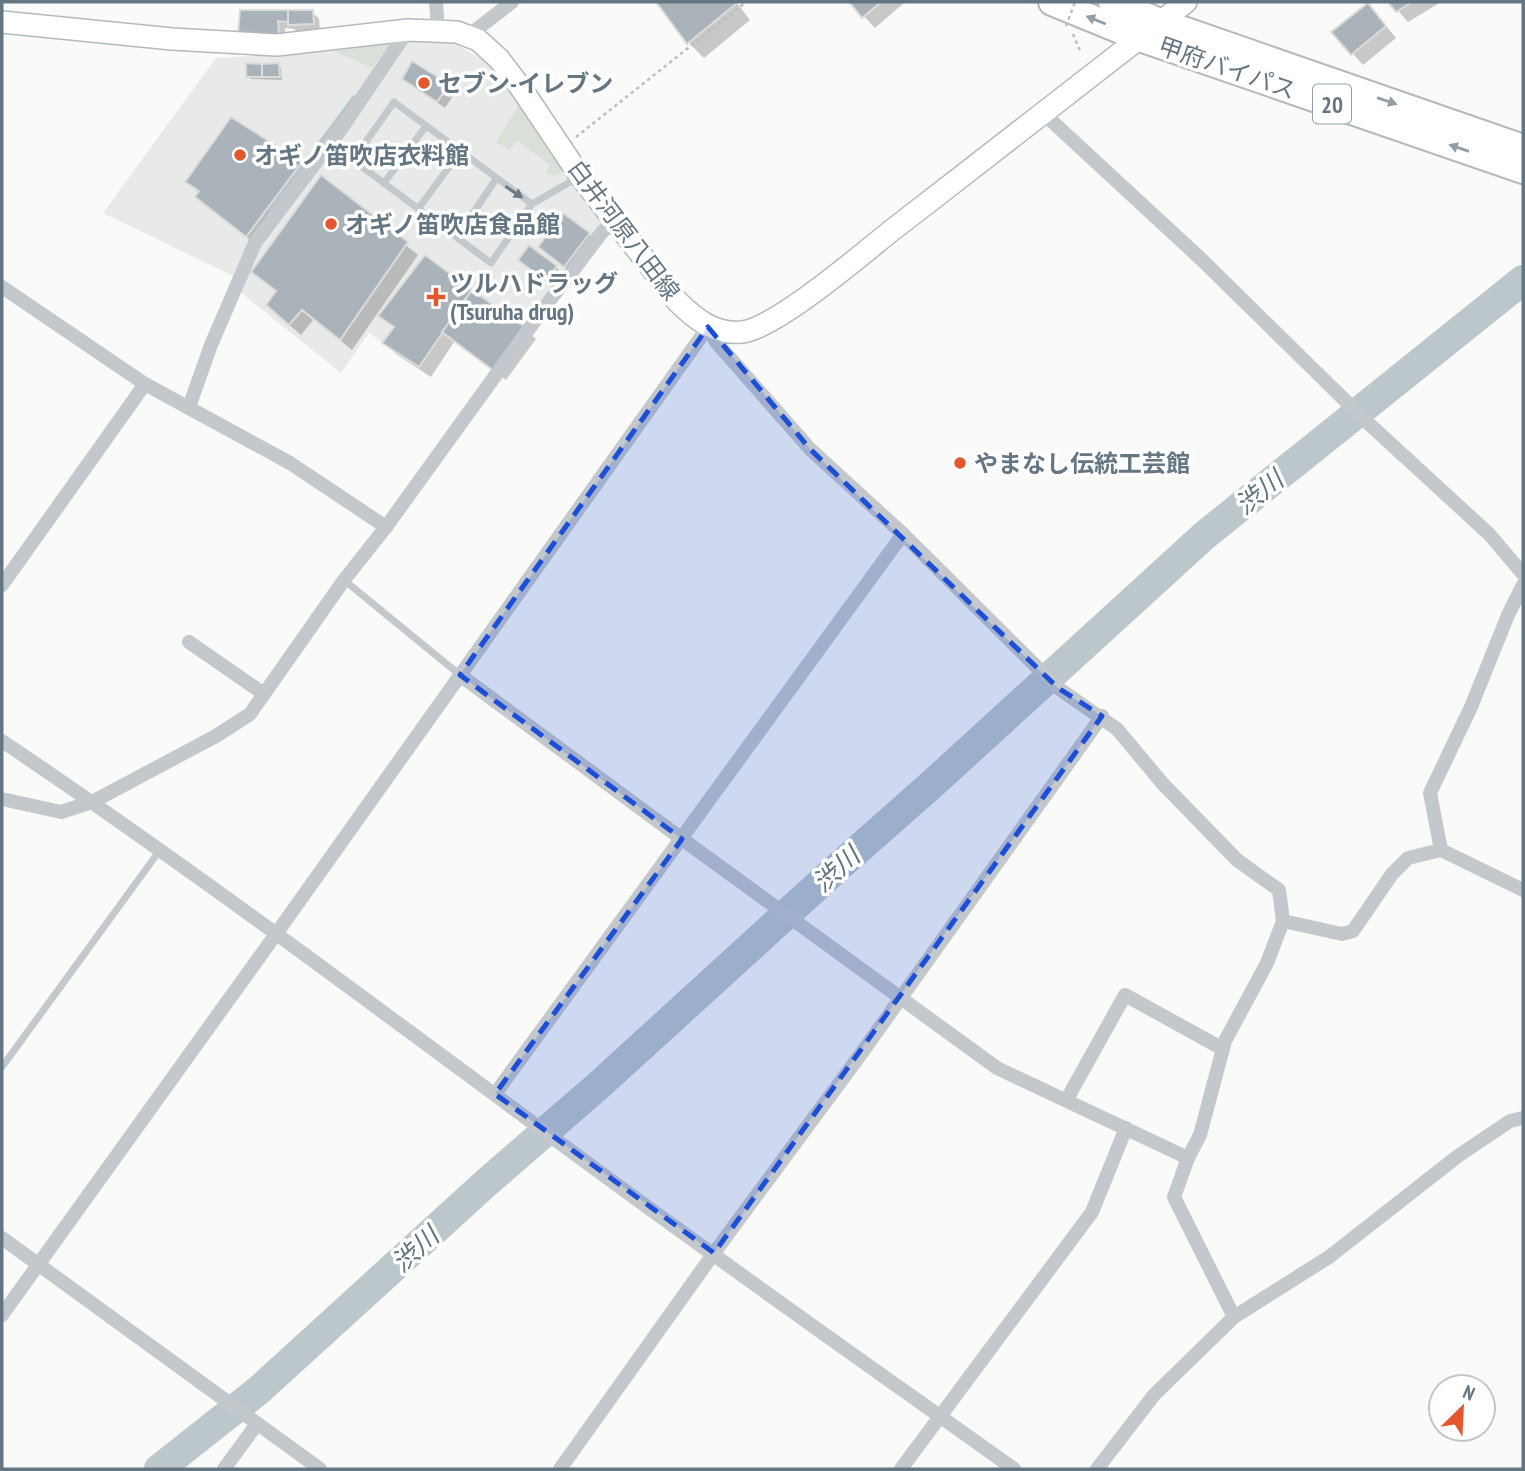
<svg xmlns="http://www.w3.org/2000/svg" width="1525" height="1471" viewBox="0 0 1525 1471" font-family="'PT Sans Narrow','Noto Sans JP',sans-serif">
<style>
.built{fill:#e8e9e9}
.green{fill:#dadfd7}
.shadow{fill:#0003}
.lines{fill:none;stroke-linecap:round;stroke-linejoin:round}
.stream{stroke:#bbc7cb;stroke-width:5}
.river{stroke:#bbc7cb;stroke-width:30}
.building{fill:#aab3b9;stroke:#dcdcda;stroke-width:2}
.secondary-casing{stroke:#b3babf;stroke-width:24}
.highway-casing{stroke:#b4b9bd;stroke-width:30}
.path{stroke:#bbbfc2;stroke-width:2.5;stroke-dasharray:3.5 3.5;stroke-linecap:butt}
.lane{stroke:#c3c8cc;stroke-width:7}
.street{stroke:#c3c8cc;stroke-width:14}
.secondary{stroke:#fff;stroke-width:21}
.highway{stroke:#fff;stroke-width:26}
.path-bridge{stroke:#bbbfc2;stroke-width:2.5;stroke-dasharray:3.5 3.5;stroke-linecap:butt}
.oneway{fill:#939fa8}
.oneway2{fill:#6a7a87}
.marked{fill:#1d4ed8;fill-opacity:0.2;stroke:#1d4ed8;stroke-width:5;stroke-dasharray:14 9;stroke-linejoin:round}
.poi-dot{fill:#e4572e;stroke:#fff;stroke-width:2.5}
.labels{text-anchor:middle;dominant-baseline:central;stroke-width:7;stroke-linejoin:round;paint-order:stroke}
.shield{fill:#fff;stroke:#939fa8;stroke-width:2}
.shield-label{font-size:23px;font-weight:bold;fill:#657683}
.street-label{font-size:24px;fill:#657683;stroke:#fff}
.poi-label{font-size:24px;font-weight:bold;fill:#657683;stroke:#fff;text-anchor:start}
.water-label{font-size:26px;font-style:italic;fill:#60757c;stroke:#fff}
</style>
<rect width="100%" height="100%" fill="#fafaf8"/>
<path class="built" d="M424,39L453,42L492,66L521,102L564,170L602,223L525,327L442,332L419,367L369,333L341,373L240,292L233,276L103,213L216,58L334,51Z"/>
<g class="green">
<path d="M391,43L372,68L334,51Z"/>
<path d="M521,102L564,170C558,176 554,177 546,173L550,165L517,140L510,150L496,142Z"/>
</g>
<g class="shadow">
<path d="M659,2H736L750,20L704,58L689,43Z"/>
<path d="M851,2H905L875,28Z"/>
<path d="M1390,2H1441L1408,22Z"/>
<path d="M241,11L312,12L319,19L320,30L297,32L294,29L285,28L286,40H247Z"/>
<path d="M1379,17L1396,38L1363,65L1334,32Z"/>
<path d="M413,64L448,86L455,93L445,108L404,79Z"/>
<path d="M278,65L281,68L282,80L251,79L248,76Z"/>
<path d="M301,163L312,174L258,246L209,208L197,197L200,194L187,182Z"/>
<path d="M322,177L418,255L352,350L314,319L301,335L279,316L277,293L254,272Z"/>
<path d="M589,234L600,245L577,277L541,247Z"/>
<path d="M520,260L556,267L567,278L557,291Z"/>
<path d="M381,316L524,328L536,339L506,380L454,342L431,377L396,354L385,343L395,329Z"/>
</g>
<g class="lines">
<path class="stream" d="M272,209L354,98"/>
<path class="river" d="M159,1469L259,1390L486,1183L598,1086L837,868L930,786L1205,535L1523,280"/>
</g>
<g class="building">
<path d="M656,2H734L736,4L687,44Z"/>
<path d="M849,2H881L862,18Z"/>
<path d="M1388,2H1412L1396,12Z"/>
<path d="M1368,3L1386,26L1351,55L1331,32Z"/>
<path d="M240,10H288V22L278,21L279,34H238Z"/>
<path d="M288,10H313L314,24L288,25Z"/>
<path d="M412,61L449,84L437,102L402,79Z"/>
<path d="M246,63L262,64V77H246Z"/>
<path d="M279,63L280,77H262V64Z"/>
<path d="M231,117L302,162L246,237L195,197L199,191L185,182Z"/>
<path d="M321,175L408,242L340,340L302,310L289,325L266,305L276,291L251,272Z"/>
<path d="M563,213L590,233L564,267L538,247Z"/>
<path d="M529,245L557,266L545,281L518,260Z"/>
<path d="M425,255L472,290L419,367L382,343L394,327L378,316Z"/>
<path d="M472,290L525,327L494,371L442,332Z"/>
</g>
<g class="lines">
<g class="secondary-casing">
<path id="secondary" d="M2,22L172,39L277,45L408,30L457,32L478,40L499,59L521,88L580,176L677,301C695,319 715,335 742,332C776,328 861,255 891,231C990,155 1088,77 1186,2"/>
</g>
<g class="highway-casing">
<g id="highway">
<path d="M1052,2L1140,38L1523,170"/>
<path d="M1112,2L1160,22L1523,148"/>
</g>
</g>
<g class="path">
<path d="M1073,34L1081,53"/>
<path d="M576,137L746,2"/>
</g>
<g class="lane">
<path d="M384,183L426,126"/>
<path d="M532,204L394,102L353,160L491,263L532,204L577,178"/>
<path d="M418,209L460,152"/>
<path d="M457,237L496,179"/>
<path d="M344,580L460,675"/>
<path d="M2,1067L160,850"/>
</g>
<g class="street">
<path d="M436,2L438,30"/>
<path d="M468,36L512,2"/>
<path d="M1043,113L1202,260L1367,422L1489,534L1523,574"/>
<path d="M2,287L145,384L290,463L386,527"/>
<path d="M189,407L211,345L255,243L341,129L408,30"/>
<path d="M2,585L145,384"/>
<path d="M189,642L264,694"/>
<path d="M460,675L682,839L997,1068L1188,1158"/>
<path d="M2,741C191,868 373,1005 556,1140C707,1252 861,1360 1014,1469"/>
<path d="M2,799L61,812L92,802L216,736L250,714L344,580L386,527L547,304L603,231L616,220"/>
<path d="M1441,850L1430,793L1471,707L1508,615L1523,585"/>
<path d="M1283,921L1342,934L1353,931L1392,874L1408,858L1441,850L1523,890"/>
<path d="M495,1094L903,534"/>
<path d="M1067,1099L1125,995L1223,1049"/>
<path d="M2,1238L320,1469"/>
<path d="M2,1315L276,934L708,327L716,342L810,449L903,534L1058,688L1117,729L1163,784L1237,860L1279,890L1283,921L1267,963L1225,1041L1200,1135L1188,1158L1174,1197L1234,1317"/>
<path d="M224,1469L257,1424"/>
<path d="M560,1469L714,1253L858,1058L1102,716"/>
<path d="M901,1469L1092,1212L1126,1128"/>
<path d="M1097,1469L1154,1395L1234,1317L1329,1257L1458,1156L1510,1121L1523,1118"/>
</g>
<use href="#secondary" class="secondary"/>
<use href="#highway" class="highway"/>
<path class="path-bridge" d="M1066,26L1075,2"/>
</g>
<defs><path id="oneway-solid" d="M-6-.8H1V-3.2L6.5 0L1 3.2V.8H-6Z" transform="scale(1.75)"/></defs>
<g class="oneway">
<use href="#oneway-solid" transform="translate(1096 20) rotate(-158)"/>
<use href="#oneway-solid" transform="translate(1387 101) rotate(19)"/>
<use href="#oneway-solid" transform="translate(1459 148) rotate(-161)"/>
</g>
<use class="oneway2" href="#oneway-solid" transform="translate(514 192) rotate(34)"/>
<path class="marked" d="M708,327L810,449L1058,688L1102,716L714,1253L495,1094L682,839L460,675Z"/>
<g class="poi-dot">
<circle cx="424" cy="83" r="7"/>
<circle cx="240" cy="155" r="7"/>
<circle cx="331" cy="224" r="7"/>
<path d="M432.5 286.5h7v7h7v7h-7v7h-7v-7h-7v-7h7z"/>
<circle cx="960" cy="463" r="7"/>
</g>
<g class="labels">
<rect class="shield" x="1313" y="84.5" width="38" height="39" rx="5"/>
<g class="shield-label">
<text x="1332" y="104">20</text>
</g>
<g class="street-label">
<text transform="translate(1227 68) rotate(19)">甲府バイパス</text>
<text transform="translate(624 230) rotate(53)">白井河原八田線</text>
</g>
<g class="poi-label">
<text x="438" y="83">セブン-イレブン</text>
<text x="254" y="155">オギノ笛吹店衣料館</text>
<text x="345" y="224">オギノ笛吹店食品館</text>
<text x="450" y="283">ツルハドラッグ<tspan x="450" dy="28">(Tsuruha drug)</tspan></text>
<text x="974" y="463">やまなし伝統工芸館</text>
</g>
<g class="water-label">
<text transform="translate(1259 492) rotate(-39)">渋川</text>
<text transform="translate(836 869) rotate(-42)">渋川</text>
<text transform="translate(415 1249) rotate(-42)">渋川</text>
</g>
</g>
<rect width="1525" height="1471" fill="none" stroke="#657683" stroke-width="7"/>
<g transform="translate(1462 1408) rotate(24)"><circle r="33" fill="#ffffff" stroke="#c1c8cd" stroke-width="2"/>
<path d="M0-5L12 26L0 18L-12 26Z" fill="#e4572e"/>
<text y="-10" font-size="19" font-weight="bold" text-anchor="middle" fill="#657683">N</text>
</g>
</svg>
